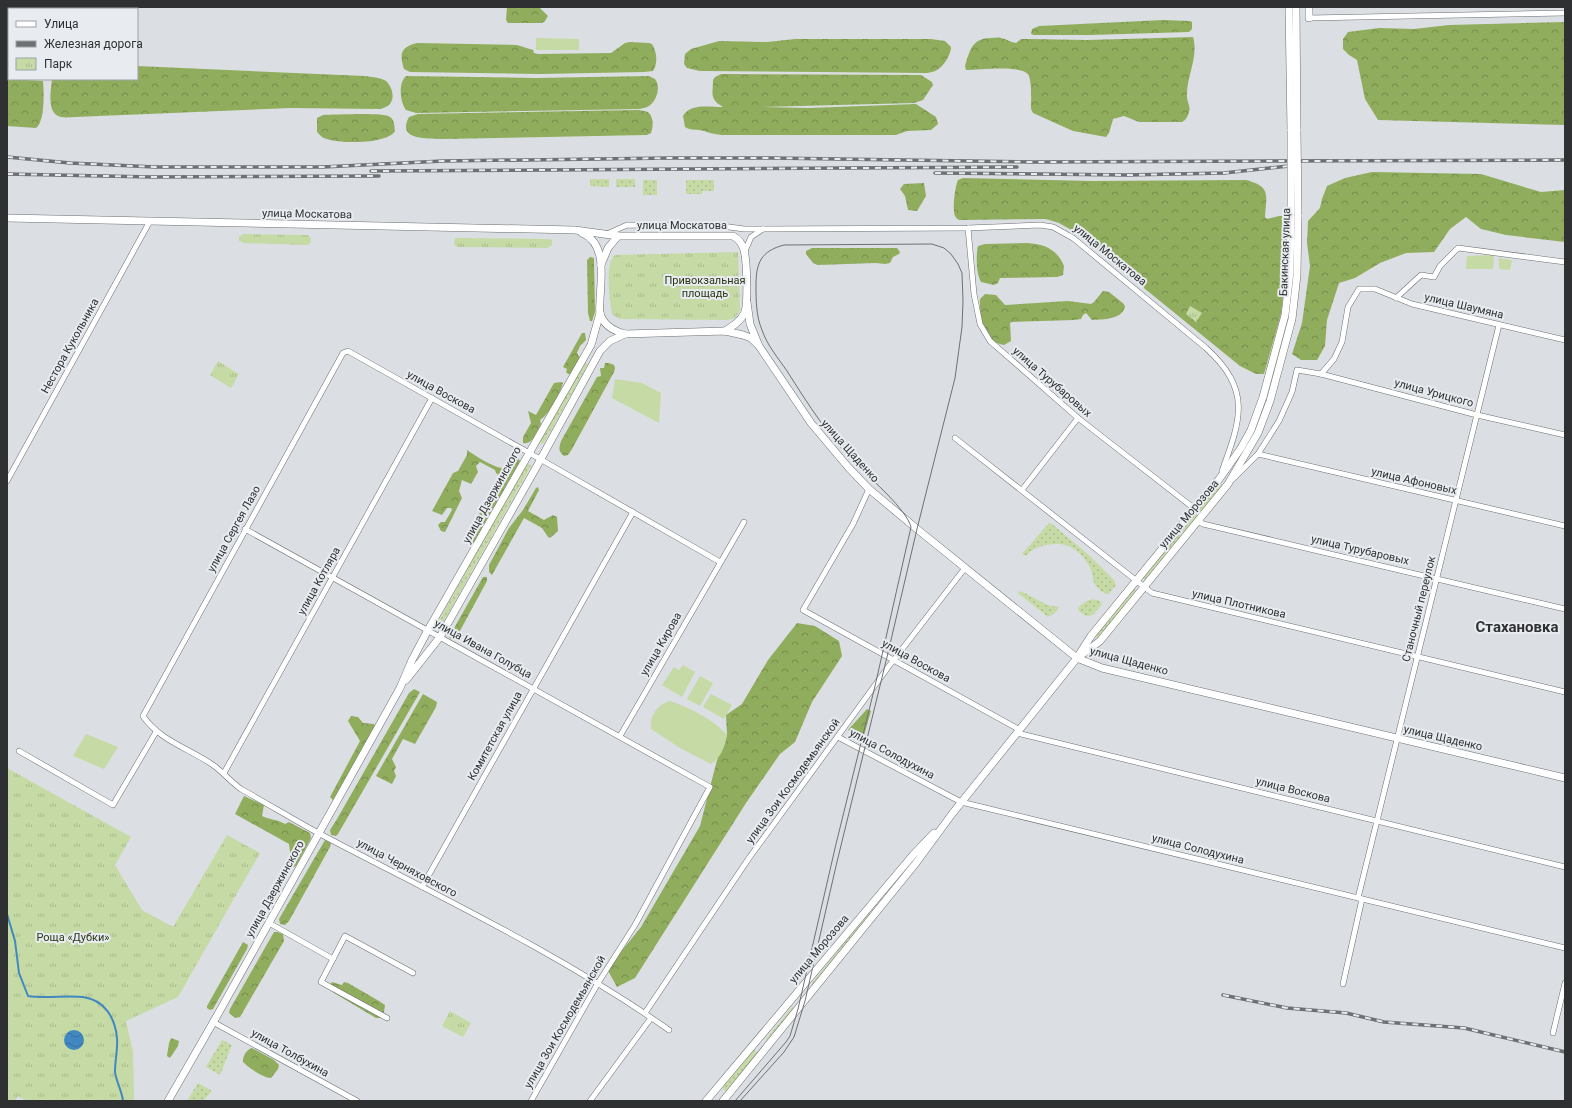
<svg xmlns="http://www.w3.org/2000/svg" width="1572" height="1108" viewBox="0 0 1572 1108" font-family="Roboto,sans-serif">
<style>
.grass{fill:url(#grass-dots)}
.forest{fill:url(#forest-crowns)}
.park{fill:url(#park-tufts)}
.garden{fill:#c5daa5}
.water{fill:url(#water-waves)}
.lines{fill:none;stroke-linecap:round;stroke-linejoin:round}
.stream{stroke:#4288c0;stroke-width:2}
.street-casing{stroke:#6b6f72;stroke-width:6}
.secondary-casing{stroke:#6b6f72;stroke-width:8}
.street{stroke:#fff;stroke-width:5}
.secondary{stroke:#fff;stroke-width:7}
.tram{stroke:#6e7173;stroke-width:1}
.rail-casing{stroke:#6e7173;stroke-width:3.5}
.rail{stroke:#e8ecf0;stroke-width:2;stroke-dasharray:6;stroke-linecap:butt}
.secondary-bridge-casing{stroke:#6b6f72;stroke-width:8;stroke-linecap:butt}
.secondary-bridge{stroke:#fff;stroke-width:7}
.labels{text-anchor:middle;dominant-baseline:central;stroke-width:4;stroke-linejoin:round;paint-order:stroke}
.street-label{font-size:11px;fill:#2e3031;stroke:#e8ecf0}
.park-label{font-size:11px;fill:#293513;stroke:#e8ecf0}
.district-label{font-size:15px;font-weight:bold;fill:#2e3031;stroke:#e8ecf0}
</style>
<defs>
<pattern id="grass-dots" width="8" height="8" patternUnits="userSpaceOnUse"><rect width="8" height="8" fill="#c5daa5"/><path d="M2 2h.1M6 6h.1" fill="none" stroke="#aabb8e" stroke-width="1.8" stroke-linecap="round"/></pattern>
<pattern id="forest-crowns" width="20" height="18" patternUnits="userSpaceOnUse"><rect width="20" height="18" fill="#90ad5d"/><path d="M2 6a3 3 0 1 1 6 0M12 15a3 3 0 1 1 6 0" fill="none" stroke="#768d4d"/></pattern>
<pattern id="park-tufts" width="24" height="20" patternUnits="userSpaceOnUse"><rect width="24" height="20" fill="#c5daa5"/><path d="M3 7l-1-3M5 7V3M7 7l1-3M15 17l-1-3M17 17v-4M19 17l1-3" fill="none" stroke="#aabb8e"/></pattern>
<pattern id="water-waves" width="16" height="10" patternUnits="userSpaceOnUse"><rect width="16" height="10" fill="#4288c0"/><path d="M0 5q4-4 8 0t8 0" fill="none" stroke="#38709d"/></pattern>
</defs>
<rect width="100%" height="100%" fill="#dbdfe3"/>
<g class="grass">
<path d="M590,179H609V187L590,186Z"/>
<rect x="616" y="179" width="19" height="8"/>
<rect x="643" y="180" width="14" height="15"/>
<path d="M686,180H714V191H702V194H686Z"/>
<path d="M584,362L588,364L544,443L541,444L540,441Z"/>
<path d="M526,464H529L531,466L441,626L438,627L437,624Z"/>
<path d="M1220,483L1223,485L1145,580L1142,578Z"/>
<path d="M1049,523L1052,524L1090,556L1114,580L1116,585L1109,594C1104,594 1097,589 1095,584C1092,580 1093,574 1091,570C1084,554 1070,542 1053,544C1041,545 1033,548 1026,556L1022,554Z"/>
<path d="M1134,588L1136,590L1098,639L1095,636Z"/>
<path d="M1021,591L1047,605L1059,607L1056,612L1048,617L1018,593Z"/>
<path d="M1093,599L1100,601L1102,604C1094,614 1090,622 1078,610C1080,603 1087,601 1093,599Z"/>
<path d="M869,912L871,915L811,988L812,983Z"/>
<path d="M793,1006V1011L767,1042H766V1039Z"/>
<path d="M222,1040L232,1045L220,1075L206,1067Z"/>
<path d="M753,1049L758,1053L727,1092L722,1088Z"/>
<path d="M198,1083L212,1091L203,1101H187Z"/>
</g>
<g class="forest">
<path d="M507,7H539L548,16L545,21L542,23H508L506,20Z"/>
<path d="M1163,20L1190,21L1192,22V29L1189,32L1091,35H1034L1031,34L1032,29L1039,26Z"/>
<path d="M1565,22V125L1378,120L1365,99L1357,60L1349,55L1343,49V39L1348,32L1379,28L1414,29L1449,25Z"/>
<path d="M1193,37C1199,57 1186,77 1187,97C1187,102 1191,107 1189,112C1188,116 1186,120 1182,122H1139L1124,116L1113,119L1109,133L1106,137L1073,131L1033,113C1029,107 1032,102 1031,95C1031,89 1031,82 1029,76C1025,64 979,70 966,70L965,66C970,50 972,38 991,38C994,38 998,37 1001,38C1006,39 1010,42 1016,43L1021,39H1029L1087,40Z"/>
<path d="M795,39H931L945,41L951,47C951,55 943,67 937,70C934,72 930,72 927,73L700,71L687,68L684,64L685,54L691,49L719,41L767,42Z"/>
<path d="M630,42L649,43L652,44C657,52 658,63 653,71L644,72L540,74L410,72L404,69C399,53 401,47 417,43L517,45L533,50L534,53L538,54L611,53L625,43Z"/>
<path d="M137,66L364,76C371,77 380,77 386,81C391,85 395,96 391,102C390,106 385,107 381,109L290,108L75,117C70,117 66,118 61,117C46,114 51,90 52,79H137Z"/>
<path d="M721,74L921,75L932,82L933,85L923,100L914,103L762,107L808,108L916,104L936,117L938,124L931,130L907,131L896,135H721C714,134 710,133 704,131C698,129 691,131 685,127L683,116C690,103 709,107 723,107C709,99 713,94 713,80L715,77Z"/>
<path d="M406,76L535,78L649,76L655,79C661,87 657,100 649,106C646,108 642,108 639,109L416,113L406,110C400,102 398,83 406,76Z"/>
<path d="M7,79L43,81C44,92 45,121 36,128L7,126Z"/>
<path d="M639,110C642,111 647,111 649,113C654,118 653,128 651,133L647,135L442,139C428,138 396,141 409,117L418,114Z"/>
<path d="M323,115C335,115 383,112 390,117C395,120 394,127 395,131C388,144 340,144 327,139C322,138 320,135 317,132V118Z"/>
<path d="M1372,172L1481,174L1541,192L1565,190V242L1506,235L1481,229L1466,217L1450,229L1434,252L1406,253L1380,263L1355,278L1339,283L1327,320L1325,346L1317,360H1301L1292,354L1302,323L1310,266L1307,243L1308,221L1320,208L1322,199L1327,186L1345,178Z"/>
<path d="M963,178L1093,181L1246,180C1272,187 1266,195 1265,217L1267,219L1279,216H1285L1288,253L1281,314L1264,374H1256L1240,366L1075,232L1059,223L1046,219L960,220C957,219 957,219 955,216C952,210 955,186 958,180Z"/>
<path d="M924,183L926,196L917,211L908,210L905,196L900,189L904,184Z"/>
<path d="M1027,243C1044,244 1057,249 1064,266L1063,275L1057,277L1000,278L998,283L994,285L981,282C976,273 976,255 978,246L985,244Z"/>
<path d="M812,248H897L900,252L899,254L893,257L890,263L885,264L876,263L818,265L813,263L806,254V251Z"/>
<path d="M590,257L594,258V260L595,312L592,321H590L588,313L587,260Z"/>
<path d="M1103,291L1109,292L1124,304L1125,307C1121,320 1104,319 1092,320L1086,313L1083,315L1081,319L1074,320L1012,322L1010,323L1011,341L1004,345C984,342 979,316 980,299L985,294L996,295L1005,305L1068,301L1091,304L1094,302Z"/>
<path d="M582,333H585L586,340L580,346L577,353L580,358L571,374H568L566,372L567,369L563,367Z"/>
<path d="M605,363H609L614,365L615,368L614,372L572,449L568,455L564,456C558,451 559,448 561,441L597,377L601,376L600,368H604Z"/>
<path d="M561,382L563,383C559,396 551,412 540,420L541,424C536,432 533,445 523,443V437L531,423L528,411L536,415L554,383Z"/>
<path d="M467,450C476,456 495,469 505,468L509,462L518,458L520,461L474,542L472,543L467,536L500,476L496,473L495,470L480,462L476,466L478,472L471,484L462,480L459,491L462,498L445,532L441,531L438,525L441,522H445L452,510L451,508H447L442,515L432,511L453,473L458,471L467,455Z"/>
<path d="M538,487L539,490L528,511L544,520L553,515L557,517L558,531L550,538L548,537L542,528L524,518L492,575L489,572V565L509,528L523,510L536,488Z"/>
<path d="M483,577H487V581L455,640H452L449,637Z"/>
<path d="M797,623L815,626L839,641L842,656L812,702L795,742L780,754L746,803L635,978L617,987L607,969L641,927L700,826L717,760L727,735L726,715L742,704L768,660Z"/>
<path d="M414,689L420,692L338,834L336,836L331,835L330,830L337,819L409,693Z"/>
<path d="M423,694L437,702L436,707L415,744L403,739L392,759L396,767L394,771L396,776L392,784L376,776Z"/>
<path d="M867,709L871,711L863,739L848,730Z"/>
<path d="M351,716L358,717L363,723L374,724L375,726L333,800L330,797L360,741L348,721Z"/>
<path d="M244,796L264,805L262,816C270,820 277,819 285,824L289,822L310,833L311,838L296,866L292,868L289,844L235,814Z"/>
<path d="M325,840L330,842L331,844L330,847L289,921L285,925L280,924L279,919Z"/>
<path d="M274,932H277L283,934L284,941L240,1017L235,1018L229,1013L230,1009Z"/>
<path d="M243,942L248,945L247,949L213,1009L210,1010L207,1008V1006Z"/>
<path d="M332,982L342,985L344,982L348,983L379,1001L385,1005L384,1012L382,1018H376L334,993L328,988Z"/>
<path d="M171,1038L179,1041L178,1046L170,1058L167,1056L169,1043Z"/>
<path d="M252,1048L274,1060L279,1065L278,1069L271,1078C263,1078 249,1068 243,1062C242,1057 247,1049 252,1048Z"/>
</g>
<g class="park">
<path d="M243,234L308,235L311,238V242L308,245L244,243L239,241V237Z"/>
<path d="M455,238L548,239L552,240V245L548,248L457,247L454,244Z"/>
<path d="M738,252L740,310L735,318L727,320L619,319L612,314C610,302 604,263 615,255Z"/>
<path d="M1499,258L1512,260L1510,270L1499,269Z"/>
<path d="M1190,306L1202,313L1196,322L1186,314Z"/>
<path d="M218,361L239,374L231,388L210,375Z"/>
<path d="M7,768L131,837L115,865L142,910L173,927L227,835L260,853L178,997L126,1021L133,1052L134,1101H27L18,1096L15,1101H7Z"/>
<path d="M450,1011L471,1023L463,1037L442,1026Z"/>
</g>
<g class="garden">
<path d="M536,38L579,39V50H536Z"/>
<path d="M1494,255L1493,269H1466L1467,256Z"/>
<path d="M615,379L642,383L661,393L659,423L612,398Z"/>
<path d="M683,665L695,672L682,697L662,685L674,667L679,670Z"/>
<path d="M700,676L713,683L700,706L687,699Z"/>
<path d="M711,694L732,705L724,719L703,707Z"/>
<path d="M670,701C690,708 713,719 727,735C725,747 721,757 711,764L680,748L651,729C649,716 658,704 670,701Z"/>
<path d="M86,734L118,747L104,769L73,756Z"/>
</g>
<circle class="water" cx="74" cy="1040" r="10"/>
<g class="lines">
<path class="stream" d="M7,914L15,941L19,973L28,996C46,999 65,995 83,997C105,1000 115,1018 117,1038C118,1049 115,1060 115,1072C116,1081 122,1091 123,1101"/>
<g class="street-casing">
<g id="street">
<path d="M1309,18L1565,13"/>
<path d="M968,228L974,294L980,324L990,341L1078,418L1195,509"/>
<path d="M607,234L627,225L722,226L744,229L968,228L1040,225L1053,227L1073,238L1206,348C1252,390 1241,419 1222,471"/>
<path d="M745,251L751,237L763,229"/>
<path d="M1396,298L1421,275L1434,277L1440,266L1458,248L1565,262"/>
<path d="M1321,374L1334,359L1342,342L1348,307L1359,289H1375L1412,304L1565,340"/>
<path d="M955,438L1152,593L1565,692"/>
<path d="M1258,454L1565,526"/>
<path d="M1233,479L1258,454L1279,421L1292,392L1297,370L1321,374L1477,415L1565,435"/>
<path d="M7,481L150,221"/>
<path d="M869,489L853,524L803,610L1020,730"/>
<path d="M1022,490L1078,418"/>
<path d="M1198,521L1203,524L1565,609"/>
<path d="M245,529L710,787L635,925L598,983L531,1101"/>
<path d="M1017,733L1565,867"/>
<path d="M620,736L744,522"/>
<path d="M838,737L961,802L1565,948"/>
<path d="M19,751L113,805L156,732"/>
<path d="M224,773L432,398"/>
<path d="M422,887L633,512"/>
<path d="M1358,898L1499,325"/>
<path d="M269,923L333,959L345,936L413,973"/>
<path d="M333,959L321,982L387,1018"/>
<path d="M1343,984L1362,899"/>
<path d="M645,1013L749,858L889,666L965,568"/>
<path d="M213,1022L357,1101"/>
<path d="M669,1030C559,953 438,896 320,834C294,820 268,804 241,789C231,782 223,772 213,765C190,749 159,740 143,716L343,353L348,351L540,459L720,562"/>
<path d="M1553,1033L1565,983"/>
<path d="M590,1101L651,1018"/>
</g>
</g>
<g class="secondary-casing">
<g id="secondary">
<path d="M1289,7L1291,131"/>
<path d="M1296,7L1297,131"/>
<path d="M1309,7V18"/>
<path d="M7,218L575,230L618,236H733C739,239 742,243 744,250C747,261 748,301 745,312C741,321 733,326 725,331"/>
<path d="M582,233C607,243 601,278 600,300C600,304 599,309 600,313C603,325 614,331 625,334L725,331L743,335L751,338L757,344"/>
<path d="M601,265L608,248L618,236"/>
<path d="M747,302L750,324L759,346L811,423L848,467L869,489L917,529L1077,658L1102,668L1565,778"/>
<path d="M1080,656L1100,641L1228,484L1258,433L1270,401L1292,319L1297,275L1298,215"/>
<path d="M406,680L440,637L537,466L600,351L610,341L625,334"/>
<path d="M168,1101L218,1014L400,688L412,660L428,630L591,345L600,313"/>
<path d="M706,1101L913,855L934,833"/>
<path d="M723,1101L916,863L952,814L1077,658L1091,636L1220,478L1241,448L1251,430L1263,397L1285,315L1290,272L1291,216"/>
</g>
</g>
<use href="#street" class="street"/>
<use href="#secondary" class="secondary"/>
<path class="tram" d="M735,1101L786,1042L790,1036L798,1009L836,844L875,686L911,527C906,509 872,480 858,466C830,439 808,404 787,371C778,358 767,345 762,330C756,316 756,300 756,285C756,263 761,251 784,245L932,244L944,248L951,254L958,264L962,273L963,301L962,327L955,378L917,529L887,657L836,866L805,1001L794,1037L784,1052L740,1101"/>
<g class="rail-casing">
<g id="rail">
<path d="M7,157L70,163L155,167H323L443,161L671,158H772L1033,162L1565,160"/>
<path d="M371,171L1017,167"/>
<path d="M935,173L1127,175L1224,173L1289,166"/>
<path d="M7,174L152,177L379,176"/>
<path d="M1223,995L1287,1008L1346,1013L1384,1022L1464,1028L1565,1052"/>
</g>
</g>
<use href="#rail" class="rail"/>
<g class="secondary-bridge-casing">
<g id="secondary-bridge">
<path d="M1291,131V216"/>
<path d="M1297,131L1298,215"/>
</g>
</g>
<use href="#secondary-bridge" class="secondary-bridge"/>
</g>
<g class="labels">
<g class="street-label">
<text transform="translate(307 214) rotate(1)">улица Москатова</text>
<text x="682" y="225">улица Москатова</text>
<text transform="translate(1285 252) rotate(-88)">Бакинская улица</text>
<text transform="translate(1110 255) rotate(39)">улица Москатова</text>
<text transform="translate(1464 306) rotate(13)">улица Шаумяна</text>
<text transform="translate(70 346) rotate(-61)">Нестора Кукольника</text>
<text transform="translate(1052 382) rotate(41)">улица Турубаровых</text>
<text transform="translate(441 392) rotate(29)">улица Воскова</text>
<text transform="translate(1434 393) rotate(15)">улица Урицкого</text>
<text transform="translate(850 451) rotate(48)">улица Щаденко</text>
<text transform="translate(1414 481) rotate(13)">улица Афоновых</text>
<text transform="translate(492 495) rotate(-61)">улица Дзержинского</text>
<text transform="translate(1189 514) rotate(-50)">улица Морозова</text>
<text transform="translate(234 529) rotate(-61)">улица Сергея Лазо</text>
<text transform="translate(1360 550) rotate(13)">улица Турубаровых</text>
<text transform="translate(319 581) rotate(-61)">улица Котляра</text>
<text transform="translate(1239 604) rotate(13)">улица Плотникова</text>
<text transform="translate(1419 609) rotate(-76)">Станочный переулок</text>
<text transform="translate(661 644) rotate(-60)">улица Кирова</text>
<text transform="translate(483 649) rotate(29)">улица Ивана Голубца</text>
<text transform="translate(916 661) rotate(29)">улица Воскова</text>
<text transform="translate(1129 661) rotate(15)">улица Щаденко</text>
<text transform="translate(495 736) rotate(-61)">Комитетская улица</text>
<text transform="translate(1443 738) rotate(13)">улица Щаденко</text>
<text transform="translate(892 754) rotate(28)">улица Солодухина</text>
<text transform="translate(793 781) rotate(-54)">улица Зои Космодемьянской</text>
<text transform="translate(1293 790) rotate(14)">улица Воскова</text>
<text transform="translate(1198 849) rotate(14)">улица Солодухина</text>
<text transform="translate(407 868) rotate(28)">улица Черняховского</text>
<text transform="translate(275 889) rotate(-61)">улица Дзержинского</text>
<text transform="translate(819 949) rotate(-50)">улица Морозова</text>
<text transform="translate(565 1022) rotate(-60)">улица Зои Космодемьянской</text>
<text transform="translate(290 1053) rotate(29)">улица Толбухина</text>
</g>
<g class="park-label">
<text x="705" y="280">Привокзальная<tspan x="705" dy="13">площадь</tspan></text>
<text x="73" y="937">Роща «Дубки»</text>
</g>
<g class="district-label">
<text x="1517" y="627">Стахановка</text>
</g>
</g>
<rect width="1572" height="1108" fill="none" stroke="#2e3031" stroke-width="16"/>
<rect x="8" y="8" width="130" height="72" fill="#e8ecf0" stroke="#9ea1a4"/>
<rect x="16" y="21" width="20" height="6" fill="#ffffff" stroke="#9ea1a4"/>
<text x="44" y="28" font-size="12" fill="#2e3031">Улица</text>
<rect x="16" y="41" width="20" height="6" fill="#6e7173" stroke="#9ea1a4"/>
<text x="44" y="48" font-size="12" fill="#2e3031">Железная дорога</text>
<rect x="16" y="58" width="20" height="12" fill="url(#park-tufts)" stroke="#9ea1a4"/>
<text x="44" y="68" font-size="12" fill="#2e3031">Парк</text>
</svg>
